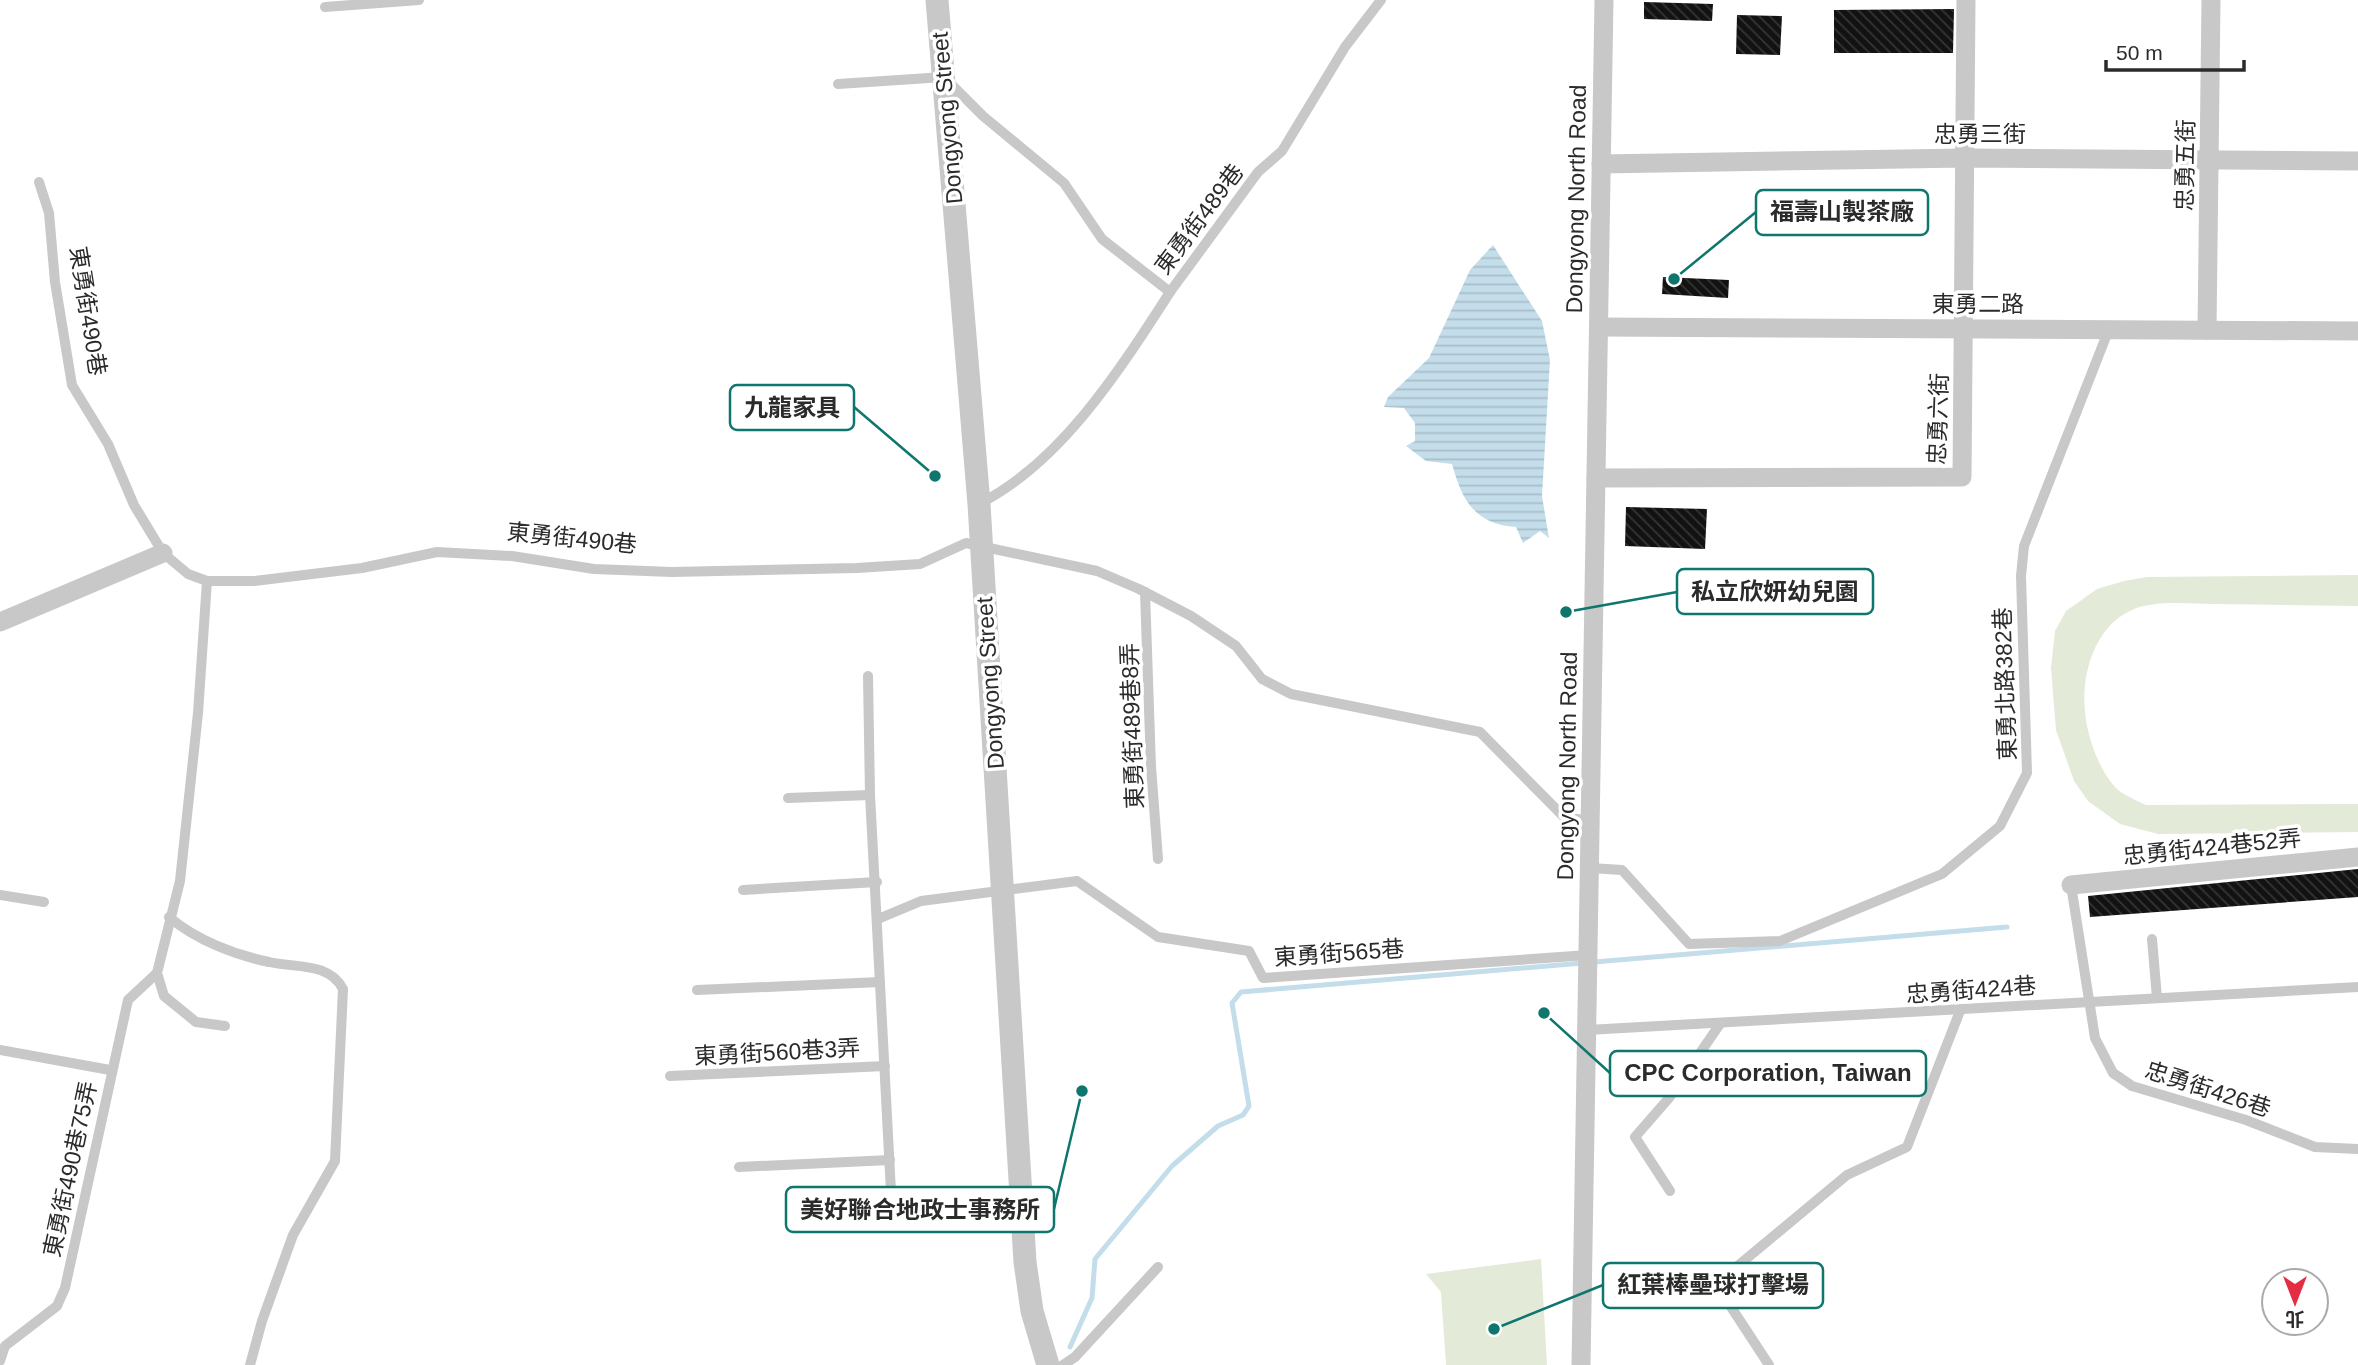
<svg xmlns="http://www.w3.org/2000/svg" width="2358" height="1365" viewBox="0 0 2358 1365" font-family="Helvetica,'Noto Sans TC',sans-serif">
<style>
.grass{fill:#e3ead8}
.water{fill:url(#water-rules)}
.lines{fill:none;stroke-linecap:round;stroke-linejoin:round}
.stream{stroke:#c4ddea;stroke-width:5}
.building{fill:url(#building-back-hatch)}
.service{stroke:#c8c8c8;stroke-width:10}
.minor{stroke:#c8c8c8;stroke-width:19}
.tertiary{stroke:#c8c8c8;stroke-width:23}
.labels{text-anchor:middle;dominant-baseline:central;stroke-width:7;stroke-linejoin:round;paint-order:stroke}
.street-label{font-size:23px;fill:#2b2b2b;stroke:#fff}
.leader{fill:none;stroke:#0f766e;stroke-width:2.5}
.callout-dot{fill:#0f766e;stroke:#fff;stroke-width:2.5}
.callout{fill:#fff;stroke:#0f766e;stroke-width:2.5}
.callout-label{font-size:24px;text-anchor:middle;font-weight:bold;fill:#2b2b2b}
</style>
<defs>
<pattern id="water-rules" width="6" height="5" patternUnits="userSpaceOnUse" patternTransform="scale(1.75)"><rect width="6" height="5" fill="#c4ddea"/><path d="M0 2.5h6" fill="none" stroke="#a9bec9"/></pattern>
<pattern id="building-back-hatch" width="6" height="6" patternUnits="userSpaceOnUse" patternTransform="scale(1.75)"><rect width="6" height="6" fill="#121212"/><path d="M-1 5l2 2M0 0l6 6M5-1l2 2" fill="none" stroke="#353535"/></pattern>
</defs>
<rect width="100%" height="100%" fill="#fff"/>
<g class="grass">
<path d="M2358,575V606C2310,605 2262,605 2214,604C2189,604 2158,600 2134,609C2095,625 2081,673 2085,712C2087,737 2100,773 2118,790C2126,796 2137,801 2146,805L2358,804V832L2158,834L2120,824L2088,801L2074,781L2056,730L2051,668L2055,631L2066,611L2097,589L2124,581L2147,577Z"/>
<path d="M1541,1259L1547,1365H1446L1441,1292L1426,1274Z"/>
</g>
<path class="water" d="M1493,245L1542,321L1550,360L1542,496L1549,538L1540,531L1523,543L1516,527C1474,524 1462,500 1452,464L1426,461L1406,446L1415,441V423L1404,408L1384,407L1388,397L1429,358L1470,270Z"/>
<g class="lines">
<path class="stream" d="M1070,1347L1092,1298L1095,1259L1172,1166L1218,1126L1243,1115L1249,1106L1232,1003L1241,992L2007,927"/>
</g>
<g class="building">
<path d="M1644,2L1713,4L1712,21L1644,19Z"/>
<path d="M1954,9L1953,53H1834V10Z"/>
<path d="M1737,15L1782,16L1780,55L1736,54Z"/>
<path d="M1663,277L1729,280L1728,298L1662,294Z"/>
<path d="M1626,507L1707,509L1705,549L1625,546Z"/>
<path d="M2358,869V897L2090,917L2088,896Z"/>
</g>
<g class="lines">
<g class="service">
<path d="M325,7L419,0"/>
<path d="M838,84L944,77L983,116L1064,183L1102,239L1170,292L1258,172L1282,151L1345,47L1381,0"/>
<path d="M39,182L49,213L55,282L72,385L108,444L134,505L163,553L188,574L207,581H254L362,568L437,552L512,556L594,569L672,572L857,568L920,564L966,543L1097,571L1139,589L1191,616L1236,646L1262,679L1291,694L1480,732L1564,817L1590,821"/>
<path d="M979,504C1062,462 1121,368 1170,292"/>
<path d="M207,581L198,713L180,881L157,973L164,996L196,1022L225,1026"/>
<path d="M1145,592L1151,767L1158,859"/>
<path d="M868,676L870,795L891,1192"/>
<path d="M788,798L870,795"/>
<path d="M1590,868L1622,870L1689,944L1780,941L1942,874L2000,826L2027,773L2021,576L2024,546L2109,329"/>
<path d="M2071,885L2095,1038L2113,1073L2132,1086L2246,1120L2315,1147L2358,1149"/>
<path d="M743,890L877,882"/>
<path d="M0,895L44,902"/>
<path d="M169,917C196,940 235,955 269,962C295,968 329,962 343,989L335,1161L293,1235L262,1321L250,1365"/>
<path d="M878,919L921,901L1077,881L1158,937L1249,951L1263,978L1588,955"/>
<path d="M2152,939L2157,998"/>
<path d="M697,990L880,982"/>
<path d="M1587,1030L2358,987"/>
<path d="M0,1050L110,1070"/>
<path d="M670,1076L885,1066"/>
<path d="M739,1167L890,1160"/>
<path d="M1670,1191L1635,1137L1669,1098L1720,1024"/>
<path d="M0,1361L5,1346L57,1306L65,1288L128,1000L157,973"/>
<path d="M1063,1365L1075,1357L1158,1267"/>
<path d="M1769,1365L1716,1284L1847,1175L1907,1147L1960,1011"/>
</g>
<g class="minor">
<path d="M1601,164L1965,158L2358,161"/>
<path d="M1599,327L2358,331"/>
<path d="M2207,330L2211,0"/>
<path d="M1596,478L1962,477L1966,0"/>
<path d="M0,622L163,553"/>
<path d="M2071,885L2358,857"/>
<path d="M1581,1365L1604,0"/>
</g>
<path class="tertiary" d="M937,0L979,504L1025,1262L1032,1311L1048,1365"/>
</g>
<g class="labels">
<g class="street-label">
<text transform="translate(947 118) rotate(-95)">Dongyong Street</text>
<text x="1980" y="134">忠勇三街</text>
<text transform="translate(2185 165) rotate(-89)">忠勇五街</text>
<text transform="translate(1576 199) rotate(-89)">Dongyong North Road</text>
<text transform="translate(1199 219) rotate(-53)">東勇街489巷</text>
<text x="1978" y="304">東勇二路</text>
<text transform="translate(88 311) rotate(81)">東勇街490巷</text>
<text transform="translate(1938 419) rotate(-88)">忠勇六街</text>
<text transform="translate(572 538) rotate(6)">東勇街490巷</text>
<text transform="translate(990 683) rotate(-94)">Dongyong Street</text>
<text transform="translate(2005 684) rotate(-92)">東勇北路382巷</text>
<text transform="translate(1132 726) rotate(-92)">東勇街489巷8弄</text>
<text transform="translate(1567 766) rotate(-89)">Dongyong North Road</text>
<text transform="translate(2212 847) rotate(-6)">忠勇街424巷52弄</text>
<text transform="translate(1339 953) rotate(-4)">東勇街565巷</text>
<text transform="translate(1971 990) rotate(-4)">忠勇街424巷</text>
<text transform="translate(777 1052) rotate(-3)">東勇街560巷3弄</text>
<text transform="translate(2208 1089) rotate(18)">忠勇街426巷</text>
<text transform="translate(70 1169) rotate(-78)">東勇街490巷75弄</text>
</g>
</g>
<path class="leader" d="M1674 279L1756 212M935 476L854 407M1566 612L1677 592M1544 1013L1610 1073M1082 1091L1054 1209M1494 1329L1603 1285"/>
<g class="callout-dot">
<circle cx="1674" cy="279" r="7"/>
<circle cx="935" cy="476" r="7"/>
<circle cx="1566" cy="612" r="7"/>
<circle cx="1544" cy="1013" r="7"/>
<circle cx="1082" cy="1091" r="7"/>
<circle cx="1494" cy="1329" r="7"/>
</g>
<g class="callout">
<rect x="1756" y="190" width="172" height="45" rx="7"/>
<rect x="730" y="385" width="124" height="45" rx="7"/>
<rect x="1677" y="569" width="196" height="45" rx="7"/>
<rect x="1610" y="1051" width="316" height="45" rx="7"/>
<rect x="786" y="1187" width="268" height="45" rx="7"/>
<rect x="1603" y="1263" width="220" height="45" rx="7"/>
</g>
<g class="callout-label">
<text x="1842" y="220">福壽山製茶廠</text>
<text x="792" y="416">九龍家具</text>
<text x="1775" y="600">私立欣妍幼兒園</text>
<text x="1768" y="1081">CPC Corporation, Taiwan</text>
<text x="920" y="1218">美好聯合地政士事務所</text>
<text x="1713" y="1293">紅葉棒壘球打擊場</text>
</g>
<g transform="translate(2295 1302) rotate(180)"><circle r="33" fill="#ffffff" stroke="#aaaaaa" stroke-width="2"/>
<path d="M0-5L12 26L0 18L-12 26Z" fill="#e42c43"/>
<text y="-10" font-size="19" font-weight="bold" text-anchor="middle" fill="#2b2b2b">北</text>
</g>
<path d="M2106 60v10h138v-10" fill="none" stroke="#2b2b2b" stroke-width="3.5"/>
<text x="2116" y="60" font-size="21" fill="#2b2b2b" stroke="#ffffff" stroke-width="5" paint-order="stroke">50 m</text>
</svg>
